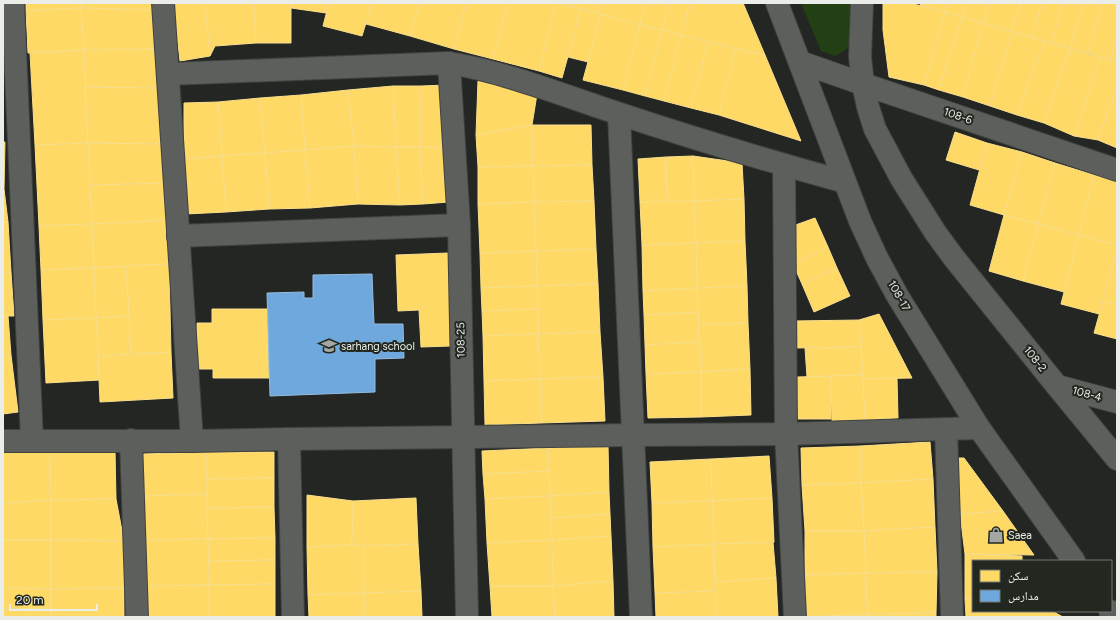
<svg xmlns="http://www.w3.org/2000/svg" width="1120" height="620" viewBox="0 0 1120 620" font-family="Figtree,'Noto Naskh Arabic',sans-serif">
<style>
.green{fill:#234015}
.homes{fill:#ffd966;stroke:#f9df8d}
.schools{fill:#6fa8dc;stroke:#94bde0}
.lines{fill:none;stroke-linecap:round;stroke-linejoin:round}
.minor-casing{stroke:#414340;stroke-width:24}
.minor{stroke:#5d5f5c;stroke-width:22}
.labels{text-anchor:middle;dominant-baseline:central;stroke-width:4;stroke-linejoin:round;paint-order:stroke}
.street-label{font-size:11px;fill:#eaede8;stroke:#222820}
.poi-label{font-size:11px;fill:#eaede8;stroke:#222820;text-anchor:start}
</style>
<rect width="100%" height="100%" fill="#232622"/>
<path class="green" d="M801,3H851V41L846,50L835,56L821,51Z"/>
<g class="homes">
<path d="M26,3H81V8L26,11Z"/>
<path d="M81,3H155V10L81,8Z"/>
<path d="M173,3H205L210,56L180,61Z"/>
<path d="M205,3H254L256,43L215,46L210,56Z"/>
<path d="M254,3H291V43H256Z"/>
<path d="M291,3H329L326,13L291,8Z"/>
<path d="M329,3H372L362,36L323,26Z"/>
<path d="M372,3H419L410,36L366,24Z"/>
<path d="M419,3H466L454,49L410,36Z"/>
<path d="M466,3H508L493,59L454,49Z"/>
<path d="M508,3H556L539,71L493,59Z"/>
<path d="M556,3H560L581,9L562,78L539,71Z"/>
<path d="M560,3H599L596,13Z"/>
<path d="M599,3H645L640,25L596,13Z"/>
<path d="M645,3H669L662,30L640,25Z"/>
<path d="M669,3H690L681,35L662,30Z"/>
<path d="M690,3H743L765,55L736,49L681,35Z"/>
<path d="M897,3H910L945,12L924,85L889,77L883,30V4Z"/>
<path d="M921,3H948L945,12L920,5Z"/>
<path d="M948,3H966L962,17L945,12Z"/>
<path d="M966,3H989L983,23L962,17Z"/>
<path d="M989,3H1021L1012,32L983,23Z"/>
<path d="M1021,3H1042L1032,38L1012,32Z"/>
<path d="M1042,3H1063L1052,43L1032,38Z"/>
<path d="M1063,3H1083L1070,49L1052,43Z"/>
<path d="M1083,3H1103L1088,53L1070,49Z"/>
<path d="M1103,3H1117V36L1110,60L1088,53Z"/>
<path d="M81,8L155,10V49L84,50Z"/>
<path d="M81,8L84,50L28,53L26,11Z"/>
<path d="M581,9L601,14L588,62L568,57Z"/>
<path d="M945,12L962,17L939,90L924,85Z"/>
<path d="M601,14L640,25L623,90L583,80Z"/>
<path d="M962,17L983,23L963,97L939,90Z"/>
<path d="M983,23L1012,32L990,106L963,97Z"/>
<path d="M640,25L662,30L645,96L623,90Z"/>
<path d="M662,30L681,35L664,101L645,96Z"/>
<path d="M1012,32L1044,41L1017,115L990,106Z"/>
<path d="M681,35L708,42L691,108L664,101Z"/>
<path d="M1117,36V62L1110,60Z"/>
<path d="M1044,41L1070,49L1044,123L1017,115Z"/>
<path d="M708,42L736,49L719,115L691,108Z"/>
<path d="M155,49L160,88L85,87L84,50Z"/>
<path d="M736,49L765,55L801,141L719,115Z"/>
<path d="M1070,49L1100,57L1074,136L1044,123Z"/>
<path d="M84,50L88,143L35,145L30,53Z"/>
<path d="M1100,57L1117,62V86L1098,140L1074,136Z"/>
<path d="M478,81L537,94L532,125L476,135Z"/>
<path d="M447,85L448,148L420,147L421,86Z"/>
<path d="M393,86H421L420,147H396Z"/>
<path d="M393,86L396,147L354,146L348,90Z"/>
<path d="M1117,86V148L1098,140Z"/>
<path d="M85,87L160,88L164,144L88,143Z"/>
<path d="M348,90L354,146L305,150L301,95Z"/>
<path d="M301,95L305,150L265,153L260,98Z"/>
<path d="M260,98L265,153L222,156L218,102Z"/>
<path d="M218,102L222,156L184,159V103Z"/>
<path d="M532,125L533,166L478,167L476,135Z"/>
<path d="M532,125H591L592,165L533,166Z"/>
<path d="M955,132L987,143L979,170L946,160Z"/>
<path d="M3,142H5L4,189H3Z"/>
<path d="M88,143L164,144L168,183L90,185Z"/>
<path d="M88,143L92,224L39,226L35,145Z"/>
<path d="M987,143L1022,152L1004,215L970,205Z"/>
<path d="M354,146L358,204L310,208L305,150Z"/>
<path d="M354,146L396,147L400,205L358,204Z"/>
<path d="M396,147H420L423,204L400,205Z"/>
<path d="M420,147L448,148L449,202L423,204Z"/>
<path d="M305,150L310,208L269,209L265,153Z"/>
<path d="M1022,152L1055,163L1038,224L1004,215Z"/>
<path d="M265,153L269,209L226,212L222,156Z"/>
<path d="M222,156L226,212L186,214L184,159Z"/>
<path d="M693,156L694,201L667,202L666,157Z"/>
<path d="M693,156L742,163L744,199L694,201Z"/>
<path d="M666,157L667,202H640L638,159Z"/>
<path d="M1055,163L1094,175L1079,235L1038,224Z"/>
<path d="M592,165L594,201L534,202L533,166Z"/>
<path d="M533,166L534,202L478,204V167Z"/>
<path d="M1094,175L1117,181V245L1079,235Z"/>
<path d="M168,183V220L92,224L90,185Z"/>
<path d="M3,189H4L8,222H3Z"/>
<path d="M744,199L745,241L696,243L694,201Z"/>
<path d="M594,201L596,249L536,251L534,202Z"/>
<path d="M694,201L696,243L642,245L640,202Z"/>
<path d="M534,202L536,251L480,253L478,204Z"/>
<path d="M1004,215L1038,224L1023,281L989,271Z"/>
<path d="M815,218L828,247L793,264L790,227Z"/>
<path d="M168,220L169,264L94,268L92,224Z"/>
<path d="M3,222H8L11,272L3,273Z"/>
<path d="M92,224L94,268L41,270L39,226Z"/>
<path d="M1038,224L1079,235L1064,292L1023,281Z"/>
<path d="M1079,235L1117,245V248L1099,314L1061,304Z"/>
<path d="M745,241L747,286L697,288L696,243Z"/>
<path d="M696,243L697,288L643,291L642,245Z"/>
<path d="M828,247L837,268L802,284L793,264Z"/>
<path d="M1117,248V305L1103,301Z"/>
<path d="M596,249L598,284L537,286L536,251Z"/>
<path d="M536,251L537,286L481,288L480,253Z"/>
<path d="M448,253L451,346L421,347L419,310L398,311L396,255Z"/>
<path d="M169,264L171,352L131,354L126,266Z"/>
<path d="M126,266L129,316L96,318L94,268Z"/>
<path d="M94,268L96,318L43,320L41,270Z"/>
<path d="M837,268L850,296L814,312L802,284Z"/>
<path d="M11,272L14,316H3V273Z"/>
<path d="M598,284L600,332L538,334L537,286Z"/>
<path d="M537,286L538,309L482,311L481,288Z"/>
<path d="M747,286L748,323L698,325L697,288Z"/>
<path d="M697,288L698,312L644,315L643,291Z"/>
<path d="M1103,301L1117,305V339L1094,333Z"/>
<path d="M212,309H268L269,378H213V369H196L197,323H212Z"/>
<path d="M538,309V334L483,336L482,311Z"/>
<path d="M698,312L700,342L645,345L644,315Z"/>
<path d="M879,314L912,378L863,379L859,320Z"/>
<path d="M3,316H8L11,355L3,356Z"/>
<path d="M129,316L131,354L98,356L96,318Z"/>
<path d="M96,318L100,380L46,383L43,320Z"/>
<path d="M859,320L861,347L795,348L794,321Z"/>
<path d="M748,323L750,369L701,372L698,325Z"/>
<path d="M600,332L603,377L540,379L538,334Z"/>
<path d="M538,334L540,379L484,381L483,336Z"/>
<path d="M700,342L701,372L646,374L645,345Z"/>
<path d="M861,347L863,375L807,377L805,348Z"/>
<path d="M171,352L173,398L100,402L98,356Z"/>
<path d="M11,355L18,412L3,414V356Z"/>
<path d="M750,369L751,415L701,417V372Z"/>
<path d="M701,372V417L648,418L646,374Z"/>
<path d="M863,375L865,420L832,421L831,376Z"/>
<path d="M831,376V419H798L797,377Z"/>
<path d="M603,377L605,421L541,423L540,379Z"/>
<path d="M897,378L898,418L865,420L863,379Z"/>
<path d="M540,379L541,423L485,425L484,381Z"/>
<path d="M930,442L933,479L861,483L860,446Z"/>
<path d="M608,445L609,492L550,496L548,448Z"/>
<path d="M860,446L861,483L802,485L801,448Z"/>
<path d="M548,448L549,471L483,474L482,451Z"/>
<path d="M50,451L51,500L3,503V452Z"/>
<path d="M50,451H115L116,499L51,500Z"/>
<path d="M206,452H274V478L207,479Z"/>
<path d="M206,452L207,494L143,496V454Z"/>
<path d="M769,456L772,498L712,501L711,459Z"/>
<path d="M956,458H964L1003,511L960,514Z"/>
<path d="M711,459L712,501L652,503L650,462Z"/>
<path d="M549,471L550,496L485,499L483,474Z"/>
<path d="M274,478V507L207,508V479Z"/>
<path d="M933,479L935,527L864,531L861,483Z"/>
<path d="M861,483L864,531H805L802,485Z"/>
<path d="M609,492L610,514L551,518L550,496Z"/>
<path d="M207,494L208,539L145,540L143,496Z"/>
<path d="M307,495L353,501L352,545L307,547Z"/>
<path d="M550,496L552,540L487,543L485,499Z"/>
<path d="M416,498L418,544L363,546L352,545L353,501Z"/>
<path d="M772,498L774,542L714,544L712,501Z"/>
<path d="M116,499L124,541L51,540V500Z"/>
<path d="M51,500V540H3V503Z"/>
<path d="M712,501L714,544L653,547L652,503Z"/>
<path d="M274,507L275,538L208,539L207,508Z"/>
<path d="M1003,511L1034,555L965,554L960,514Z"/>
<path d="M610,514L611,536L552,540L551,518Z"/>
<path d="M935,527L937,572L866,573L864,531Z"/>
<path d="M805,531H864L866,573L805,575Z"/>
<path d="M611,536L613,581L553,586L552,540Z"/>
<path d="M275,538V560L209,561L208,539Z"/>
<path d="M208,539L209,585L146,586L145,540Z"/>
<path d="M3,540H51V589L3,588Z"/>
<path d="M51,540L124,541V588L51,589Z"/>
<path d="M552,540L553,586H490L487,543Z"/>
<path d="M773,542L776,578L715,582L714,544L774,542Z"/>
<path d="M418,544L421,591L364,593L363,546Z"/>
<path d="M714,544L715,591L655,593L653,547Z"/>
<path d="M352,545L363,546L364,593L308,595L307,547Z"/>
<path d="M965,554L1022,556V561H973V599H965Z"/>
<path d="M275,560V584L209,585V561Z"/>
<path d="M937,572L936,613L867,614L866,573Z"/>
<path d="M866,573L867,614L806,617L805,575Z"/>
<path d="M776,578L778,617H716L715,582Z"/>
<path d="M613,581L614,617H555L553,586Z"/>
<path d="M275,584V617H209V585Z"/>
<path d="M209,585V617H147L146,586Z"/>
<path d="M490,586H553L555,617H492Z"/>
<path d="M3,588L51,589V608L3,609Z"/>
<path d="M124,588V617H51V589Z"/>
<path d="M421,591L422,617H365L364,593Z"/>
<path d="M715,591L716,617H656L655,593Z"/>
<path d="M364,593L365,617H309L308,595Z"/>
<path d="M965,599H973V611H1052L1063,617H966Z"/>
<path d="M51,608V617H3V609Z"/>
<path d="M936,613V617H867V614Z"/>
<path d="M867,614V617H806Z"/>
</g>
<path class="schools" d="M372,274L374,324H403L404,358L375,359V392L270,396L267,293L304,292V298H313V275Z"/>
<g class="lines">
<g class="minor-casing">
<g id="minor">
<path d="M13,3L32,441"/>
<path d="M163,3L192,441"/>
<path d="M777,3L860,221L877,258L897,295L979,428L1074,561"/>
<path d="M862,3L860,57L863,84L868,107L875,129L901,178L935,232L954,258L1057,386L1117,459"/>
<path d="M800,62L863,84L1117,170"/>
<path d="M449,63L459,225L467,617"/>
<path d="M168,74L449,63C506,72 562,95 617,113C692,138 769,161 845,182"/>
<path d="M619,114L641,617"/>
<path d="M784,165L786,434L795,617"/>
<path d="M178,236L459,225"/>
<path d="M1057,386L1117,402"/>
<path d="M946,429L952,617"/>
<path d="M289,439L293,617"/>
<path d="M131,440L137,617"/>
<path d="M3,441H192L289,439L633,435L786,434L979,428"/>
<path d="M1110,611L1114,617"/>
</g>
</g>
<use href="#minor" class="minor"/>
</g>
<defs>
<g id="school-bare" transform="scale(1.2)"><path d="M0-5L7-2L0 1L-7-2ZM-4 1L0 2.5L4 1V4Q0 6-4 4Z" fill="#a4a7a3" stroke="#222820" stroke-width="2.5" paint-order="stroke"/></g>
<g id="shop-bare" transform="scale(1.2)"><path d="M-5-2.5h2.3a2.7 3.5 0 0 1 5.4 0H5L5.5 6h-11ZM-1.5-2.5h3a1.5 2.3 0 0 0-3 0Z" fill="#a4a7a3" stroke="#222820" stroke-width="2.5" paint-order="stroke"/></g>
</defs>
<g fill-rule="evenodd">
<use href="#school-bare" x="329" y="346"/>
<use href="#shop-bare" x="996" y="535"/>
</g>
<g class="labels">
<g class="street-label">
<text transform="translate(958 116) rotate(19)">108-6</text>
<text transform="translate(899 296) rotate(60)">108-17</text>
<text transform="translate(461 340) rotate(-91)">108-25</text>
<text transform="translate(1035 359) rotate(51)">108-2</text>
<text transform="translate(1087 394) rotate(15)">108-4</text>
</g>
<g class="poi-label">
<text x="341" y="346">sarhang school</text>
<text x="1008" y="535">Saea</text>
</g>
</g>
<rect width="1120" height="620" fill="none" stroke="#eaede8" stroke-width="8"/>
<rect x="972" y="560" width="140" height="52" fill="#222820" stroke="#727770"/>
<rect x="980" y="570" width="20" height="12" fill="#ffd966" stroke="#727770"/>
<text x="1008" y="580" font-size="12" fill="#eaede8">سكن</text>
<rect x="980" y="590" width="20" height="12" fill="#6fa8dc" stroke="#727770"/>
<text x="1008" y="600" font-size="12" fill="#eaede8">مدارس</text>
<path d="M10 604v6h87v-6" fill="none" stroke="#eaede8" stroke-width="2"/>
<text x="16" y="604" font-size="12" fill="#eaede8" stroke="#222820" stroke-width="3" paint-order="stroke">20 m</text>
</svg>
